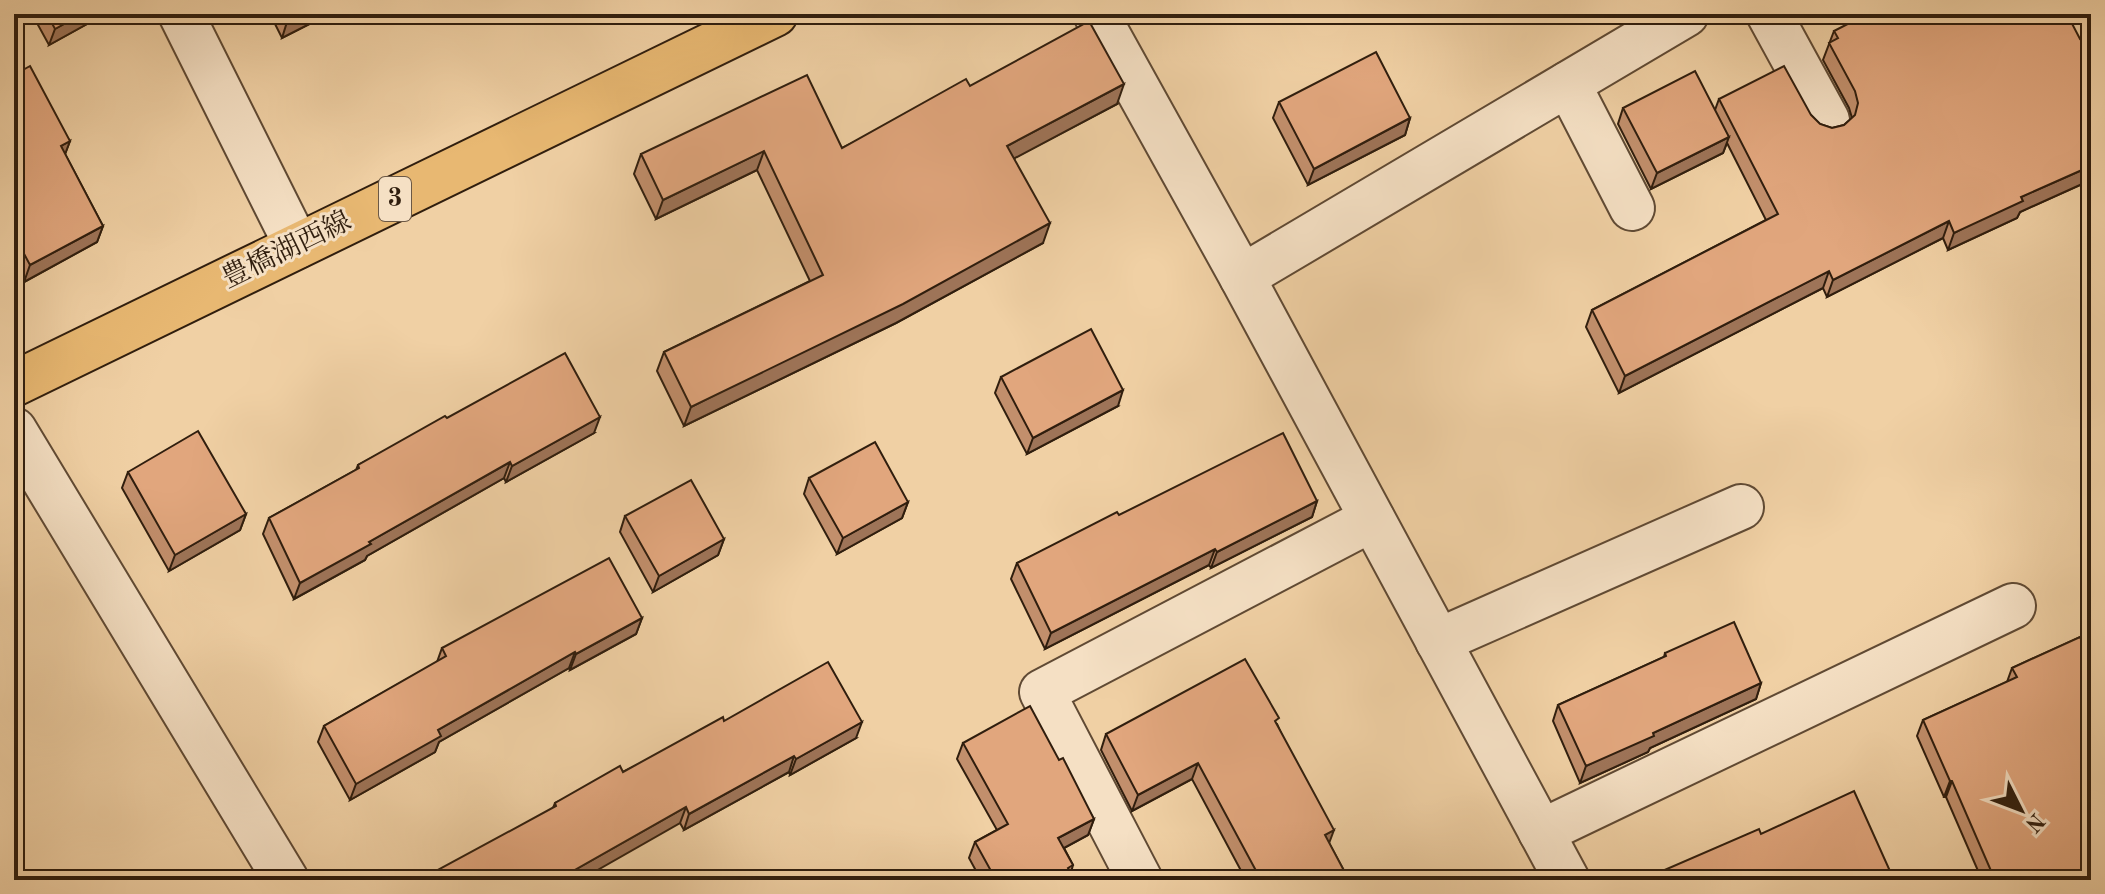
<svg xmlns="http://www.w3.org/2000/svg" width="2105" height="894" viewBox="0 0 2105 894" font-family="'Old Standard TT','Noto Serif JP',serif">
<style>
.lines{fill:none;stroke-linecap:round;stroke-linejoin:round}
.minor-casing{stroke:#604a34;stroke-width:48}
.major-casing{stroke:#301e0e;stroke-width:48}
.minor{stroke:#f5e0c4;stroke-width:44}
.major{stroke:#e8b872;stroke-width:44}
.wall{fill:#c28f6c;stroke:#301e0e;stroke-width:2}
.shaded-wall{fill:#9e7458;stroke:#301e0e;stroke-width:2}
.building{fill:#e1a67d;stroke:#301e0e;stroke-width:2}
.labels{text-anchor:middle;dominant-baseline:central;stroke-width:6;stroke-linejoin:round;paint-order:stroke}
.shield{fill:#f5e0c4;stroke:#6b5845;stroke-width:2}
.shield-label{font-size:26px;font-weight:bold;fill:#301e0e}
.street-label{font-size:28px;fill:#301e0e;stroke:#f5e0c4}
</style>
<rect width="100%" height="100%" fill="#f0d0a4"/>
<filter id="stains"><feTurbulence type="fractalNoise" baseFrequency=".0025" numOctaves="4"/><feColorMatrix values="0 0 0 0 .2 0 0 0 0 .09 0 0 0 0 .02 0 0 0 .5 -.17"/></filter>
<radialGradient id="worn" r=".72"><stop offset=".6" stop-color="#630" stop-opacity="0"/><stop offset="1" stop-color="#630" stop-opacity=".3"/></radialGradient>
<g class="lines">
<g class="minor-casing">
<g id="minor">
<path d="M181,14L297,246"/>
<path d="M1096,14L1242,277L1567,880"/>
<path d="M1769,14L1827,120"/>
<path d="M1568,84L1632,208"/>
<path d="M1242,277L1686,14"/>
<path d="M14,430L286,880"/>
<path d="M1438,641L1741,507"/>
<path d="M1541,832L2013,606"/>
<path d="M1140,880L1042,692L1372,519"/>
</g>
</g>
<g class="major-casing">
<path id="major" d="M14,384L775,14"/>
</g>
<use href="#minor" class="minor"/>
<use href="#major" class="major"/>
</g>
<g class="wall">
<path d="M32,14H105L49,45Z"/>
<path d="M270,14H329L282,38Z"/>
<path d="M1834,31L2080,39L2091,34V180L2020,212L2017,218L1948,250L1943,238L1827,297L1823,288L1619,393L1586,327L1592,310L1766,220L1727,143L1723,153L1651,189L1618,124L1623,108L1715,110L1719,99L1811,115L1820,124L1832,128L1844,125L1852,118L1849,108L1823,60Z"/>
<path d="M14,75L70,141L65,154L103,226L97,242L24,282L14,262Z"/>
<path d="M970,86L1117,104L1014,158L1043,243L896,323L684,426L657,371L664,352L810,281L757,170L656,219L634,174L641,154L842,148Z"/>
<path d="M1279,102L1410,118L1405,135L1308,185L1273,118Z"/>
<path d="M1001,377L1118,406L1027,454L995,393Z"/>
<path d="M447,418L594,433L506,482L504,478L367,556L365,560L294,599L263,534L269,518L356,470L358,465Z"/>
<path d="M128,472L246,514L240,530L169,571L122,488Z"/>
<path d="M809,478L908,502L902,518L837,554L804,494Z"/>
<path d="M1317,501L1312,517L1211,568L1209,565L1045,649L1011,579L1017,563L1119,515Z"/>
<path d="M625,516L724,539L718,555L653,592L620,532Z"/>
<path d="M642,618L636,634L570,670L569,668L439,742L435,752L350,800L318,742L324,726L437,662L442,648Z"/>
<path d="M2080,637L2091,880H1982L1946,797H1944L1917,736L1923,720L2007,682L2012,668Z"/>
<path d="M1665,653L1761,683L1756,699L1650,748L1648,752L1580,783L1553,721L1558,705L1664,657Z"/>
<path d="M724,721L856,738L790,775L789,772L684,830L680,823L553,808L555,803L623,772Z"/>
<path d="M1277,724L1329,843L1349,880H1246L1192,779L1132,811L1101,750L1106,734Z"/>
<path d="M963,743L1059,760L1094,819L1088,835L1064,848L1073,865L1071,872L1075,880H981L969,858L975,842L997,830L957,759Z"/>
</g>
<g class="shaded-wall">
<path d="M82,14H105L49,45L55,29Z"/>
<path d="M302,14H329L282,38L287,22Z"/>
<path d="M1124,84L1117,104L1000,166L1007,146Z"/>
<path d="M1410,118L1405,135L1308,185L1314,169Z"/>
<path d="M1729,137L1723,153L1651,189L1657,173Z"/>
<path d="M70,141L64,157L61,146Z"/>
<path d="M764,151L757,170L656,219L663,200Z"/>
<path d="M2091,166V180L2020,212L2017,218L1948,250L1954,233L2021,197Z"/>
<path d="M1949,221L1943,238L1827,297L1833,280Z"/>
<path d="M1050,223L1043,243L896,323L684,426L691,407Z"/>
<path d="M103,226L97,242L24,282L30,265Z"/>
<path d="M1829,271L1823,288L1619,393L1625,376Z"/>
<path d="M1123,390L1118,406L1027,454L1033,438Z"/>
<path d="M600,417L594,433L506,482L512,466Z"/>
<path d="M510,462L504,478L367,556L365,560L294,599L300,583L369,542Z"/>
<path d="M1317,501L1312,517L1211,568L1217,552Z"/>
<path d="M908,502L902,518L837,554L843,538Z"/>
<path d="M246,514L240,530L169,571L175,555Z"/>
<path d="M724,539L718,555L653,592L659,576Z"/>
<path d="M1215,549L1209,565L1045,649L1051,633Z"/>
<path d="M642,618L636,634L570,670L576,654Z"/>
<path d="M575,652L569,668L439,742L435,752L350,800L356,784L438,730Z"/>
<path d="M1761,683L1756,699L1650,748L1648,752L1580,783L1586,766L1653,733Z"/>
<path d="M862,722L856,738L790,775L796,759Z"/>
<path d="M794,756L789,772L684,830L689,814Z"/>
<path d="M1198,763L1192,779L1132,811L1138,795Z"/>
<path d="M1950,781H1952L1946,797H1944Z"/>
<path d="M686,807L680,823L580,880H557Z"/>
<path d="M1094,819L1088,835L1053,854L1058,838Z"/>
<path d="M1334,830L1328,846L1325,835Z"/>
<path d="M2091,875V880H2079Z"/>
</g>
<g class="building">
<path d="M47,14H82L55,29Z"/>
<path d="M284,14H302L287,22Z"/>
<path d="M1867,14H2067L2080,39L2091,34V166L2021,197L2023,201L1954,233L1949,221L1833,280L1829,271L1625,376L1592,310L1778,214L1719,99L1784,66L1811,115L1820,124L1832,128L1844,125L1855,115L1858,103L1855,91L1829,43L1838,38L1834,31Z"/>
<path d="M1089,21L1124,84L1007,146L1050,223L903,304L691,407L664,352L823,275L764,151L663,200L641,154L807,75L842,148L966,79L970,86Z"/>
<path d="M1376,52L1410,118L1314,169L1279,102Z"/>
<path d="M30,66L70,141L61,146L103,226L30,265L14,235V75Z"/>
<path d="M1695,71L1729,137L1657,173L1623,108Z"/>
<path d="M1091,329L1123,390L1033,438L1001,377Z"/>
<path d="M565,353L600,417L512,466L510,462L369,542L371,544L300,583L269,518L359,468L358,465L445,416L447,418Z"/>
<path d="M198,431L246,514L175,555L128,472Z"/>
<path d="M1283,433L1317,501L1217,552L1215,549L1051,633L1017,563L1117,512L1119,515Z"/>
<path d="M875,442L908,502L843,538L809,478Z"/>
<path d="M691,480L724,539L659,576L625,516Z"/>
<path d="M609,558L642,618L576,654L575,652L438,730L441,736L356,784L324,726L446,656L442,648Z"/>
<path d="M1734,622L1761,683L1653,733L1654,736L1586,766L1558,705L1666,656L1665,653Z"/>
<path d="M2080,637L2091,661V875L2079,880H1995L1952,781H1950L1923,720L2017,677L2012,668Z"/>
<path d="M1245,659L1279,718L1275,721L1334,830L1325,835L1349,880H1261L1198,763L1138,795L1106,734Z"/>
<path d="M828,662L862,722L796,759L794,756L689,814L686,807L557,880H407L422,871L425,877L556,806L555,803L620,766L623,772L723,717L724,721Z"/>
<path d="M1030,706L1059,760L1063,758L1094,819L1058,838L1073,865L1068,868L1075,880H996L975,842L1008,824L963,743Z"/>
<path d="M1854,791L1894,880H1656L1653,875L1759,829L1761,834Z"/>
</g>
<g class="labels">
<rect class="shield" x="379" y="177" width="32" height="44" rx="6"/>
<g class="shield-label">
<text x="395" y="199">3</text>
</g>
<g class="street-label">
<text transform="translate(287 251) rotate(-26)">豊橋湖西線</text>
</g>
</g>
<rect width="2105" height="894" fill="none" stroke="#f0d0a4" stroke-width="48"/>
<rect x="16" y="16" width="2073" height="862" fill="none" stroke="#301e0e" stroke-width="4"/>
<rect x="24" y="24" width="2057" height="846" fill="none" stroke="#301e0e" stroke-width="2"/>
<g transform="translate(2021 810) rotate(132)" stroke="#f5e0c4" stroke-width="6" paint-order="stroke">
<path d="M0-6L14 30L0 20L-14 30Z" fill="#301e0e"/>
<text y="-12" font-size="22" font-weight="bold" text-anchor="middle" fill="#301e0e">N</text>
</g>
<rect width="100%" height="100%" filter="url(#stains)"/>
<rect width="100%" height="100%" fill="url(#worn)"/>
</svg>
